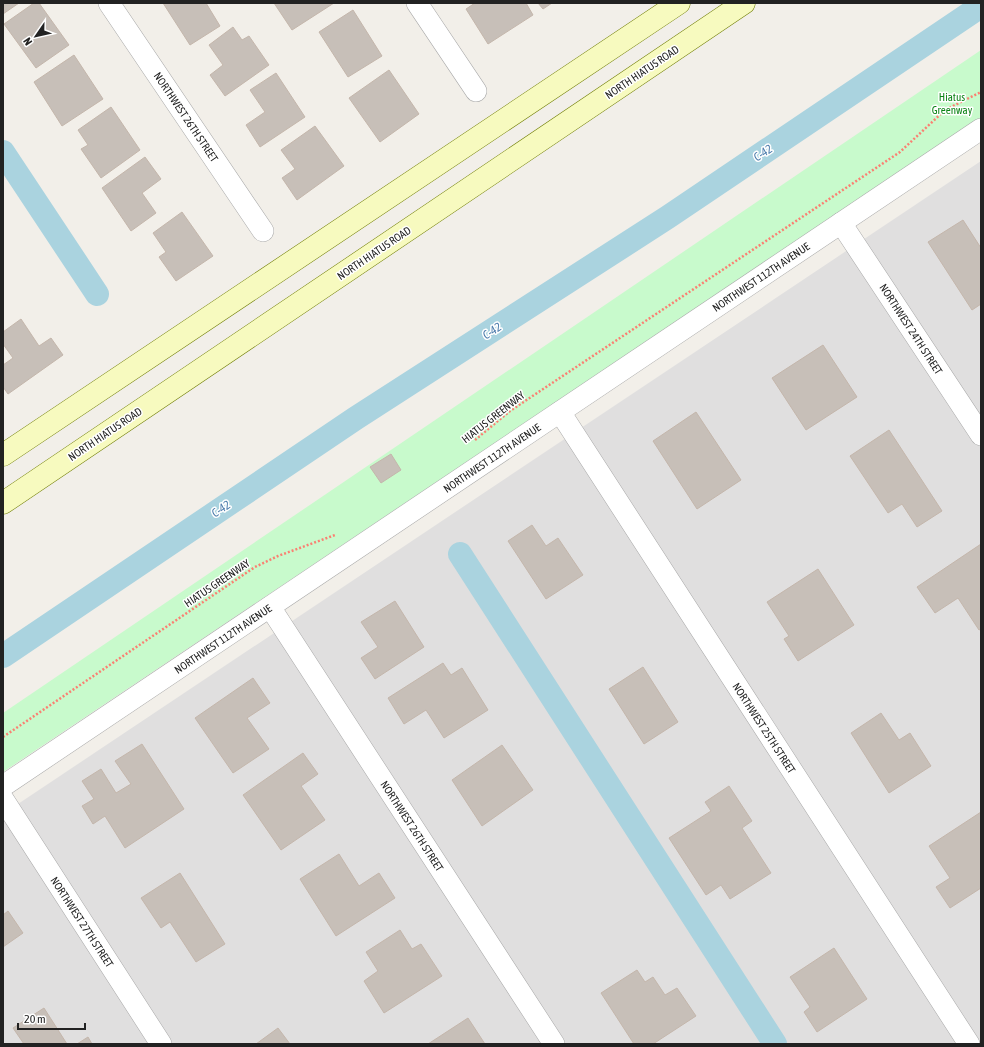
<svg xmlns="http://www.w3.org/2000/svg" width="984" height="1047" viewBox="0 0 984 1047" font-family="'Asap Condensed',sans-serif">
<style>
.residential{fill:#e0dfdf}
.park{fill:#c8facc}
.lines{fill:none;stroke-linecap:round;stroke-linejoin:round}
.canal{stroke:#aad3df;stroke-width:24}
.building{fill:#c7bfb8;stroke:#c4b6ab}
.street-casing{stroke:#a9a9a9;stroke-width:22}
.secondary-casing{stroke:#707d05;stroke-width:23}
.path{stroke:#fa8072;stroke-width:2.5;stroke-dasharray:2 2;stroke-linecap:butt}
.street{stroke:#fff;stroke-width:21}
.secondary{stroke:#f7fabf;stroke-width:22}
.labels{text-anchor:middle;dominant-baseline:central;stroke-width:3;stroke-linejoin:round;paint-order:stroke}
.street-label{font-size:11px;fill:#222;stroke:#fff}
.park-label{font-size:11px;fill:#0c8416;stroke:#fff}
.water-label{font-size:12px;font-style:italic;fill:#4a7aab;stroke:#fff}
</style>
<rect width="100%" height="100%" fill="#f2efe9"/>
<path class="residential" d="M981,161V1044H3V814Z"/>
<path class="park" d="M981,50V118L3,772V713Z"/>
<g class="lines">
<g class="canal">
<path d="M3,152L97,294"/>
<path d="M460,554L775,1044"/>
<path d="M3,656L356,418L668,217L981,6"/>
</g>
</g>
<g class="building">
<path d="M3,3H19L3,14Z"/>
<path d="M34,3H39L69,45L36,68L4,24Z"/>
<path d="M163,3H206L220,26L190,45Z"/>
<path d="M274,3H334L292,30Z"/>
<path d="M475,3H526L533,15L488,44L466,9Z"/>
<path d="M538,3H552L543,9Z"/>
<path d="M353,10L382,56L348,77L319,32Z"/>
<path d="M233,27L242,40L249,36L269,65L225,96L210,75L223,65L209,45Z"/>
<path d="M74,55L103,99L62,126L34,82Z"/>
<path d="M389,70L419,114L380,142L349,98Z"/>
<path d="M276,73L305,117L260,147L246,125L265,112L250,90Z"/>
<path d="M111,107L140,150L101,178L81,149L88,145L78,130Z"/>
<path d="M315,126L344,166L297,200L282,178L295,169L281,150Z"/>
<path d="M145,157L161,179L142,193L156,213L131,231L102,188Z"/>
<path d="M182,212L213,256L176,281L159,257L166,252L153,233Z"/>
<path d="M963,220L981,248V304L972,310L928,242Z"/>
<path d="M21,319L39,346L51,338L63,355L8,394L3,387V365L13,358L3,344V332Z"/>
<path d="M823,345L857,397L806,430L772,378Z"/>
<path d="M696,412L741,480L697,509L653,441Z"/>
<path d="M889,430L942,511L917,527L902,504L888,513L850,456Z"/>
<path d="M391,454L401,470L381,483L370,467Z"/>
<path d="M532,525L546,546L558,538L583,575L546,599L508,541Z"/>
<path d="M981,544V629L979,630L958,598L935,613L917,587Z"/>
<path d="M818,569L854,625L798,661L784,639L789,636L767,602Z"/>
<path d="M395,601L424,647L375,679L361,658L378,647L361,622Z"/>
<path d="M443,663L451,675L462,668L488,710L444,738L426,710L404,724L388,698Z"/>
<path d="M643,667L678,722L644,744L609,689Z"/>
<path d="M253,678L270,703L247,718L269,749L233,773L195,718Z"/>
<path d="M881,713L899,740L910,733L931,766L889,793L851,733Z"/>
<path d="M142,744L184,809L125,848L105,816L93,824L82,806L94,799L82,781L101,769L116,793L131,784L115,761Z"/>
<path d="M502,745L533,790L482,826L452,780Z"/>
<path d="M303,753L318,774L301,786L325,820L281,850L243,795Z"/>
<path d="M729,786L752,821L742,828L771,873L730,899L721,885L706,895L669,838L711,811L705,802Z"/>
<path d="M981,812V888L950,908L936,887L950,878L929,846Z"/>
<path d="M339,854L359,886L379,873L395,898L336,936L300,879Z"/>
<path d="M180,873L225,944L196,962L170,922L161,928L141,898Z"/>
<path d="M8,911L23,933L3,947V915Z"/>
<path d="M400,930L412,949L421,944L442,976L384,1013L364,981L378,971L366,952Z"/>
<path d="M834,948L867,999L817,1032L804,1012L810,1007L790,977Z"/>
<path d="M637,970L645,982L653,977L665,995L677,988L696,1016L653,1044H634L601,993Z"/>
<path d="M44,1008L67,1044H24L13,1028Z"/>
<path d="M468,1018L485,1044H428Z"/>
<path d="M278,1028L290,1044H256Z"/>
<path d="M88,1037L92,1044H77Z"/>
</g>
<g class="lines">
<g class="street-casing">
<g id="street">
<path d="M109,3L263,231"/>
<path d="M417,3L476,91"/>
<path d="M841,223L981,435"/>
<path d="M560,412L969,1044"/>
<path d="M270,607L554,1044"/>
<path d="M3,786L981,129"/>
<path d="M3,799L161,1044"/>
</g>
</g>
<g class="secondary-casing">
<g id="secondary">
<path d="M3,455L679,3"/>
<path d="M3,503L744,3"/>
</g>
</g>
<g class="path">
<path d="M475,440L510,411L900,152L945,110L981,92"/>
<path d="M3,737L255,567L278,556L335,535"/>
</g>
<use href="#street" class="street"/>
<use href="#secondary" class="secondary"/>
</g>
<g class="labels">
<g class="street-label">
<text transform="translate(642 72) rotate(-34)">NORTH HIATUS ROAD</text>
<text transform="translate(186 117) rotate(56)">NORTHWEST 26TH STREET</text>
<text transform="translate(374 253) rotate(-34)">NORTH HIATUS ROAD</text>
<text transform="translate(761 277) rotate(-34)">NORTHWEST 112TH AVENUE</text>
<text transform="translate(911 329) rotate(57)">NORTHWEST 24TH STREET</text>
<text transform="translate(493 417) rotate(-38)">HIATUS GREENWAY</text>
<text transform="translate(105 434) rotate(-34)">NORTH HIATUS ROAD</text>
<text transform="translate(492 458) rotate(-34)">NORTHWEST 112TH AVENUE</text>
<text transform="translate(217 583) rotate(-34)">HIATUS GREENWAY</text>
<text transform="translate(223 639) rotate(-34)">NORTHWEST 112TH AVENUE</text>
<text transform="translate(764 728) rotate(57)">NORTHWEST 25TH STREET</text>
<text transform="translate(412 826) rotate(57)">NORTHWEST 26TH STREET</text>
<text transform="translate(82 922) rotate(57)">NORTHWEST 27TH STREET</text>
</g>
<g class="park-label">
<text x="952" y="97">Hiatus<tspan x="952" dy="13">Greenway</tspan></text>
</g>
<g class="water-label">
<text transform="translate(763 153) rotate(-34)">C-42</text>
<text transform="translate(492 331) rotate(-33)">C-42</text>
<text transform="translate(221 509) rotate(-34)">C-42</text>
</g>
</g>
<rect width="984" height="1047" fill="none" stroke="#222222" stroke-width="8"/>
<g transform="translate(36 36) rotate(236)" stroke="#ffffff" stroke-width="3" paint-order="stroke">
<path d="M0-3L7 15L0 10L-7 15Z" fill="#222222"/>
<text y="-6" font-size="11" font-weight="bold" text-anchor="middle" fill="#222222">N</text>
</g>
<path d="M18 1023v6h67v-6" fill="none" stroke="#222222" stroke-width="2"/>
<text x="24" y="1023" font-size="12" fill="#222222" stroke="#ffffff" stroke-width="3" paint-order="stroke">20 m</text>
</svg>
